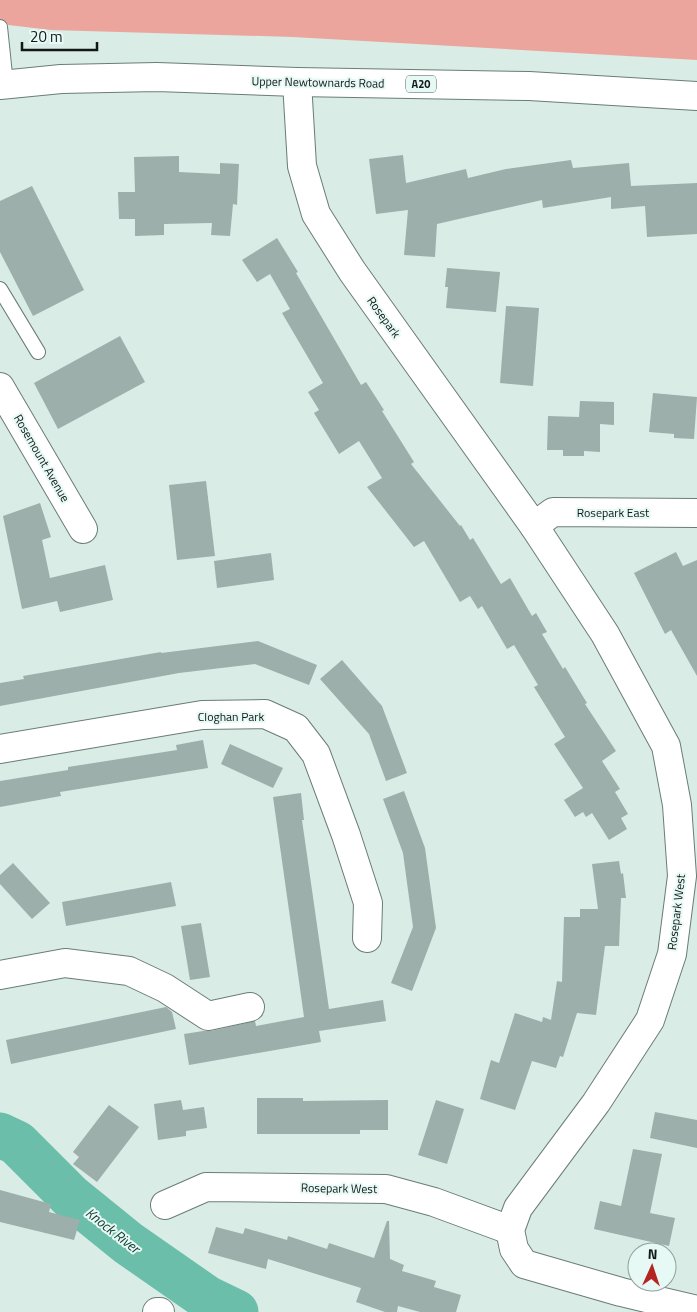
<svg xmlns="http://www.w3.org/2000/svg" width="697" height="1312" viewBox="0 0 697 1312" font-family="'Titillium Web',sans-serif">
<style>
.park{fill:#eca59c}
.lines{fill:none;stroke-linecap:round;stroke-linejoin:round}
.river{stroke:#6bbeaa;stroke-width:45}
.building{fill:#9dafaa}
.lane-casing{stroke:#6b7c77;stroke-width:16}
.street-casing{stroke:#6b7c77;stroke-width:30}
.highway-casing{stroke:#6b7c77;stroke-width:30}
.lane{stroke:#fff;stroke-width:14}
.street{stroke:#fff;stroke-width:28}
.highway{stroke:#fff;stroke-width:28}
.labels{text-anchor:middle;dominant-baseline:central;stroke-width:4;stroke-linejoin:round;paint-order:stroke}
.shield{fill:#e6f9f4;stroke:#525c59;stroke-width:1}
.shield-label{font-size:11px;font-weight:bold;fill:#121817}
.street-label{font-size:12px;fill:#121817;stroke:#e6f9f4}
.water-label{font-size:14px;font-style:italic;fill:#0e362e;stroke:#e6f9f4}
</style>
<rect width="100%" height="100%" fill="#d9ece6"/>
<path class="park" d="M0,0H697V60L293,37L51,30L0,24Z"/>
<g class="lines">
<path class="river" d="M0,1135L17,1143L70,1196L128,1243L207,1298L236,1312"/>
</g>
<g class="building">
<path d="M403,155L406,183L466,169L468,178L506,169L571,160L573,168L629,163L631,186L697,183V234L647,237L645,206L611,209V197L543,208L542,200L437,224L435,257L404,255L408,210L376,214L369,159Z"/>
<path d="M179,156V172L220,174V163L239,164L237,205L233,204L230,236L211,235L212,223L164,224V235L135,236V219H119L118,192H135L134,157Z"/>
<path d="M32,186L84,290L33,316L0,252V201Z"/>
<path d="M277,238L298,272L296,273L361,385L366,382L384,410L382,411L414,462L411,464L460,526L461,525L470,540L473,538L501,584L510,578L532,616L536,613L547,632L542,634L563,669L565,667L587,703L585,704L616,751L602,761L620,789L615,792L628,814L621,818L627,829L609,840L592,813L586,817L583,812L575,817L564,800L583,788L554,744L565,737L534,687L538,685L514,645L507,649L482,606L478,609L470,596L460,602L424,541L414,547L367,487L382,478L359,441L339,454L314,413L319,410L308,392L323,383L282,313L290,309L270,274L257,282L242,260Z"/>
<path d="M447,268L500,272L496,312L446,308L448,287H445Z"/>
<path d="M506,306L539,308L533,386L500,383Z"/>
<path d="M120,336L145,382L58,429L34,383Z"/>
<path d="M653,393L697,397L694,439L674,438V434L649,432Z"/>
<path d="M580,401L614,402V425L600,424V452L584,451V456H563V450H547L548,416L579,417Z"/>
<path d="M206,481L215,556L177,560L169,485Z"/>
<path d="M40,503L51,537L42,540L50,578L105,565L113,600L60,612L57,601L22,609L3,516Z"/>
<path d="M676,552L683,566L697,560V676L671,630L665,634L634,573Z"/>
<path d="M271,553L274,580L217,588L214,561Z"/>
<path d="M258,641L317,665L309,685L255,664L179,673L0,706V683L24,679L23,676L161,652V653Z"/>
<path d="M342,660L382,706L407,773L386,781L369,734L320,679Z"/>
<path d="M203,740L208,768L60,792L61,796L0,807V781L68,770V767L177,750L176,745Z"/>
<path d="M230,744L283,768L273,788L221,764Z"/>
<path d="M404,791L425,848L436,928L412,991L391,983L413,927L403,853L383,799Z"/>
<path d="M301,793L304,820H302L329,1009L383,1000L386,1021L319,1031L321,1042L189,1065L184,1034L203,1031H211L255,1021L256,1026L304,1017L273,797Z"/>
<path d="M619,861L621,874L623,873L626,898H621L619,946H605L596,1015L577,1013L563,1057L560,1056L556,1068L532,1061L515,1110L480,1099L491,1060L499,1063L515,1013L542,1022L543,1017L551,1020L557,981L562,982L564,917H580V909H598L592,864Z"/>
<path d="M13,863L50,903L32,919L0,884V875Z"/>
<path d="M171,882L176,906L66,926L62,902Z"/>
<path d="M201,923L210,977L190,980L181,926Z"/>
<path d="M166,1007L172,1012L176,1029L11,1064L6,1040Z"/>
<path d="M257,1098H303V1101L388,1100V1130H360V1134H257Z"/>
<path d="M181,1100L183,1110L204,1107L207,1128L186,1131V1136L158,1140L154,1104Z"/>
<path d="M436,1100L464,1109L447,1164L418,1155Z"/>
<path d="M109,1105L139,1127L97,1182L73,1164L79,1157L73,1152Z"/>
<path d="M655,1112L697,1120V1148L650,1138Z"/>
<path d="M633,1149L662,1154L650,1213L675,1218L669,1246L594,1229L600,1201L621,1206Z"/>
<path d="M0,1190L51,1204L49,1212L80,1220L74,1240L0,1222Z"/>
<path d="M387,1221H389L390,1259L404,1265L402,1271L436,1281L434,1287L461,1295L456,1312H420L398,1306L397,1312H385L356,1302L361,1288L268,1259L266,1269L208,1253L216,1227L243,1234L245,1228L287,1240L288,1236L327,1249L329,1243L374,1258Z"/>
</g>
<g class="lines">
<g class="lane-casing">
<g id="lane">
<path d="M0,27L6,84"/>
<path d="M0,289L38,352"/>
</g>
</g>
<g class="street-casing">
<g id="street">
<path d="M297,82L302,166L316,214L352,271L534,526L605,634L666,746L677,805L682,876L672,954L650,1020L596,1103L518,1208L510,1230L514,1249L524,1264L621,1292L697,1310"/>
<path d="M0,387L83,529"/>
<path d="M534,526L553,512L697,513"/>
<path d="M0,749L202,715L265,714L296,728L316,754L346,835L368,903L367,938"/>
<path d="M0,975L65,963L129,971L165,988L208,1016L250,1007"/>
<path d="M165,1205L206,1187L386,1189L434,1202L510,1230"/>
<path d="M157,1312H160"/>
</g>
</g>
<g class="highway-casing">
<path id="highway" d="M0,85L61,79L157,77L297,82L529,86L697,96"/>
</g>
<use href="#lane" class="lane"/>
<use href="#street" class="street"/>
<use href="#highway" class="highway"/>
</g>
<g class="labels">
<rect class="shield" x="406" y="75.5" width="30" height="17" rx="4"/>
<g class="shield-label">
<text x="421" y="84">A20</text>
</g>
<g class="street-label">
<text transform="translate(318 82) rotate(1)">Upper Newtownards Road</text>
<text transform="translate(384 317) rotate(54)">Rosepark</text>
<text transform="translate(42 458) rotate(60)">Rosemount Avenue</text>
<text x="613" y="512">Rosepark East</text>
<text x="231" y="716">Cloghan Park</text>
<text transform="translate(676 912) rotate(-83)">Rosepark West</text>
<text transform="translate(339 1188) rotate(1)">Rosepark West</text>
</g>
<g class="water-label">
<text transform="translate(113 1230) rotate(38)">Knock River</text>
</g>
</g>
<g transform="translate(652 1267) rotate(3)"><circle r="24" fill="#e6f9f4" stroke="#919f9c"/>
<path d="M0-4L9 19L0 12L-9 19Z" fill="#b42522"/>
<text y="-8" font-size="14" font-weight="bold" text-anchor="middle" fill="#121817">N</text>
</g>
<path d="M22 42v8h75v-8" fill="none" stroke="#121817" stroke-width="2.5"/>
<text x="30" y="42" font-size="15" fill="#121817" stroke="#e6f9f4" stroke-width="4" paint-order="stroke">20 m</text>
</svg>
